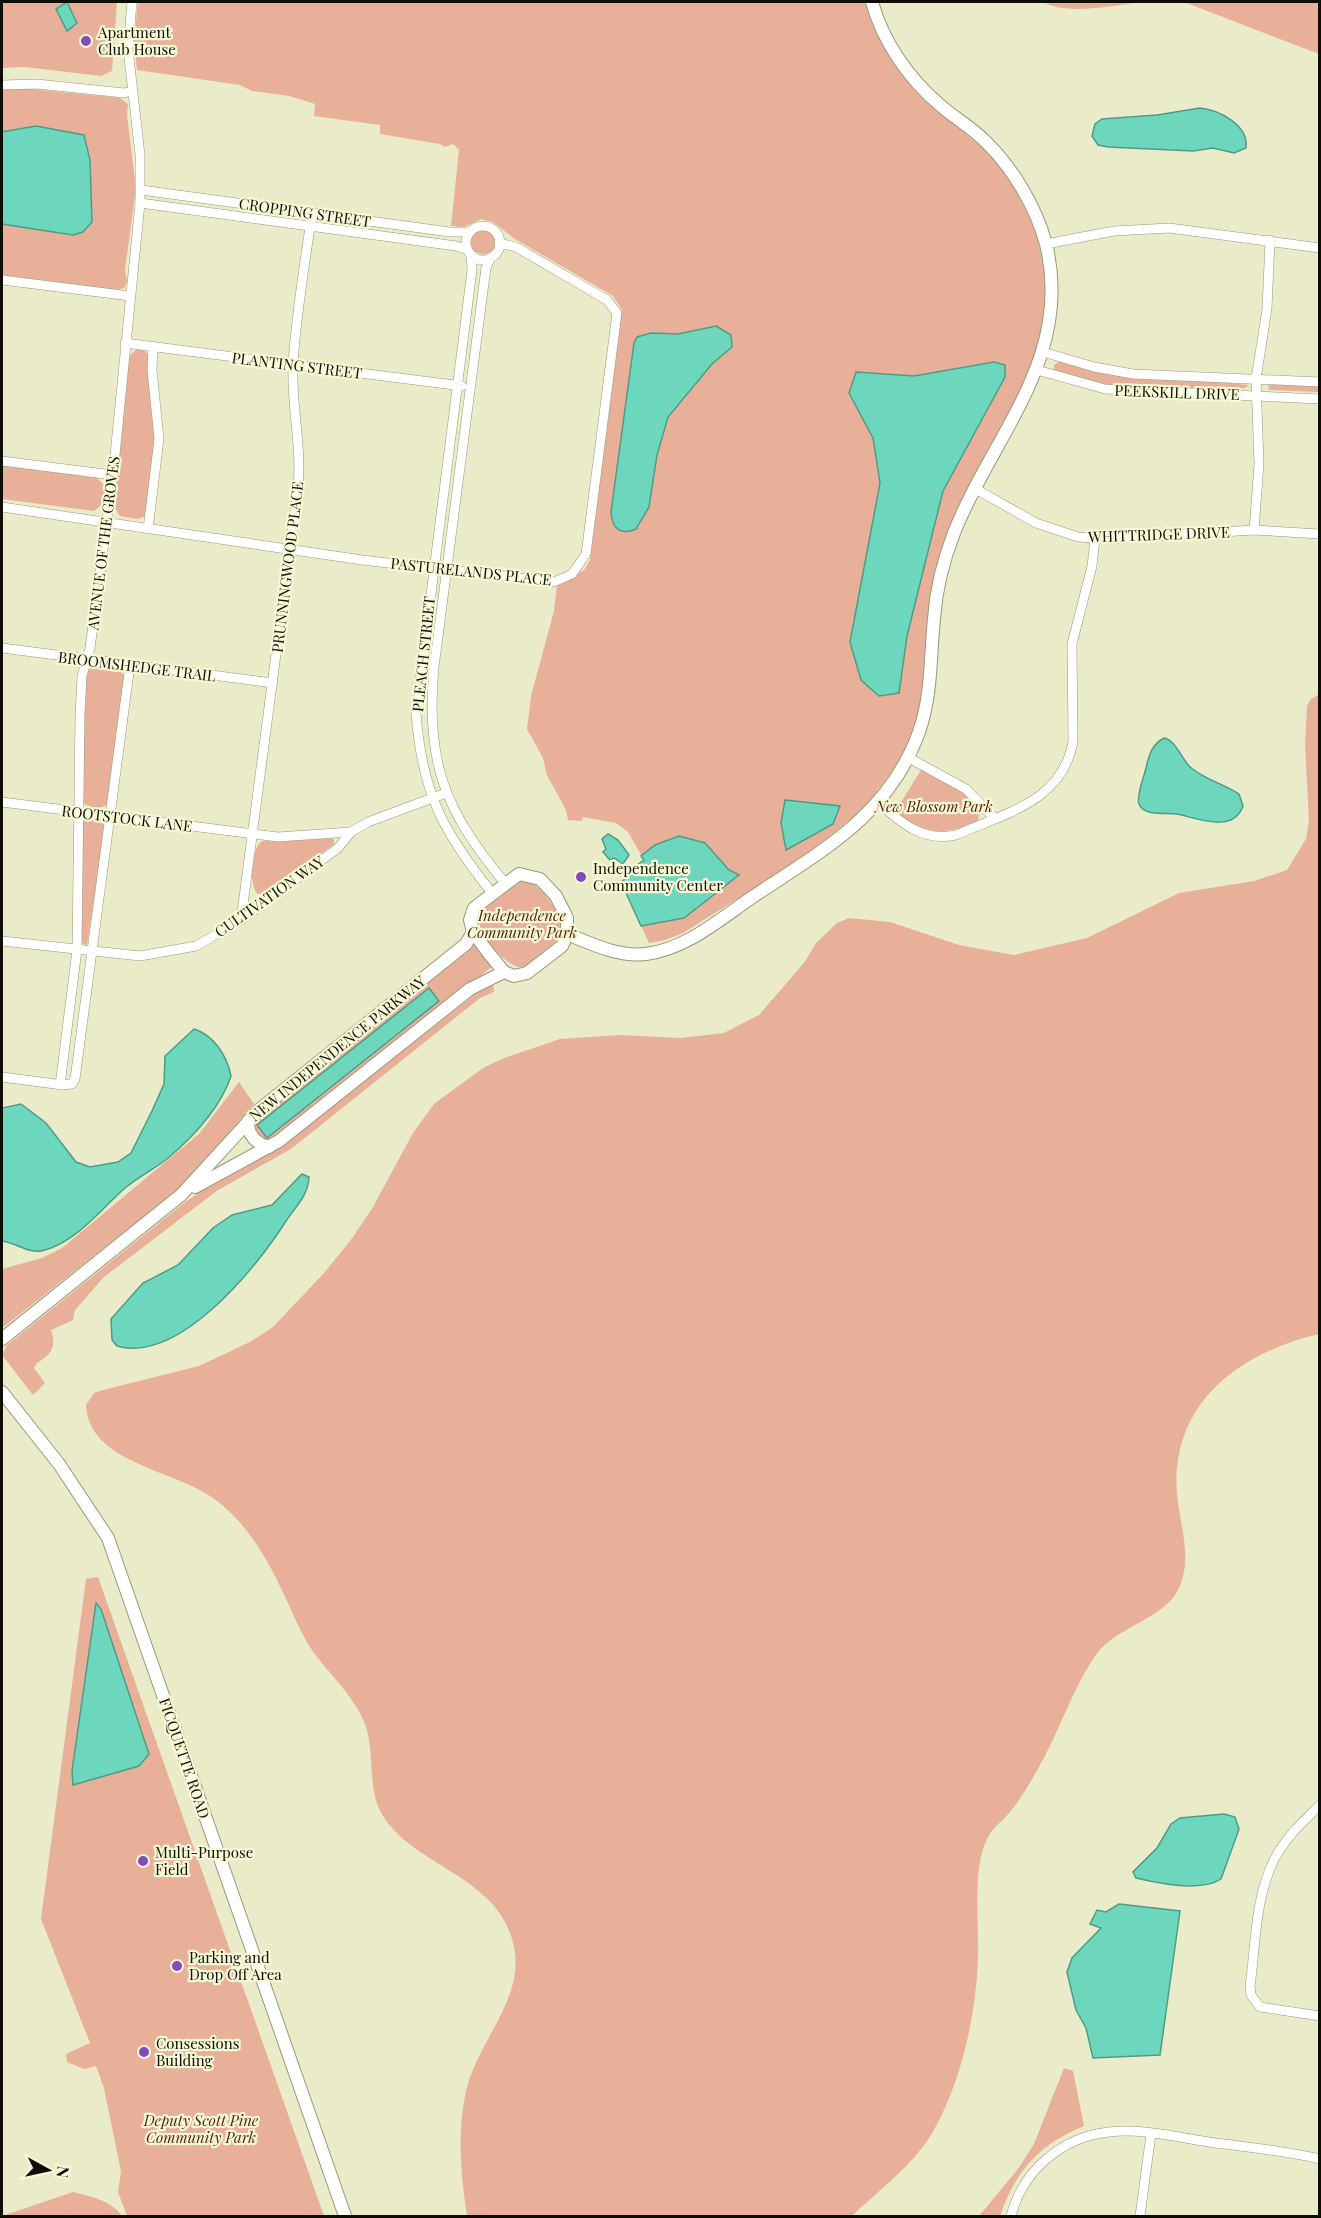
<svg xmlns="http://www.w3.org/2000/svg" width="1321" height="2218" viewBox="0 0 1321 2218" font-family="'Playfair Display',serif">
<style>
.green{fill:#e8b098}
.water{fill:#6dd7be;stroke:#509b86;stroke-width:1.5}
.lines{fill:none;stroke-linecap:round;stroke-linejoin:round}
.street-casing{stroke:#989979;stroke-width:10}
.secondary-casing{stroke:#989979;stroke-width:14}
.street{stroke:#fff;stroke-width:9}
.secondary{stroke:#fff;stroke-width:12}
.poi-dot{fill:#8449bf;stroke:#f7f9d6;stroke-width:2}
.labels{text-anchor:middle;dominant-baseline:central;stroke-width:4.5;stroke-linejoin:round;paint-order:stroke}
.poi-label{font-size:15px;fill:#0e0e04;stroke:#f7f9d6;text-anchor:start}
.street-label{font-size:15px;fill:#0e0e04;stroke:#f7f9d6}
.park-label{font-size:15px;font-style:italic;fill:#54230c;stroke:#f7f9d6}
</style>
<rect width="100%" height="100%" fill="#e9ebc9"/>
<g class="green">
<path d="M2,2H117L112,71L101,76L25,67L2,68Z"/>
<path d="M138,2H867L904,76L924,100L990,154L1015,188L1034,227L1043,261L1046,296L1041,342L1025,385L968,488L949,532L923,695L918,720L902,759L862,811L793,864L683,933L665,940L649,943L621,882L638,868L637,865L644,860L628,832L616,823L583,817L582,821L568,820L566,810L547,775L543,758L527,729L531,696L554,611L557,585L584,570L590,560L622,310L613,296L515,239L493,222L481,219L464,227L451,226L459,150L453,144L445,147L440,144L380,134V125L314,116L315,104L289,96L252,91L240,85L137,70L134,41Z"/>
<path d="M1044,2H1141C1117,5 1065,16 1044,2Z"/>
<path d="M1184,2H1319V54Z"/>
<path d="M12,87L120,98L128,104L127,115L136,188L125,270L127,282L124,288L118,290L2,275V90Z"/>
<circle cx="483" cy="241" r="13"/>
<path d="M142,349L150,356L156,437L146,516L138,519L120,516L114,507L129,356L136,350Z"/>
<path d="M1060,361L1087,369L1249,385L1245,388L1156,390L1104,386L1054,371V365Z"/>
<path d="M1268,384L1319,385V392L1269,390Z"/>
<path d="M2,465L97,478L105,486L103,504L94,511L2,499Z"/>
<path d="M97,665L118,668L125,677L107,805L96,809L84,804L81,796L85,679L89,669Z"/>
<path d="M1319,694V1334C1238,1353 1170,1404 1177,1495C1180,1525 1192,1556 1180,1586C1166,1620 1116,1625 1095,1656C1072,1690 1059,1732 1039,1767C1030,1783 1021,1799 1009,1813C1003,1821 993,1827 988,1837C972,1867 979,1919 978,1954C977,2012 961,2085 931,2135C912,2166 878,2191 852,2216H467C461,2176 457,2136 465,2096C476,2036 538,1991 507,1926C483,1874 413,1863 383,1816C367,1791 375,1755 366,1727C356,1698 331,1676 314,1653C303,1637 296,1621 288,1603C271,1566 253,1531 221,1504C181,1469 89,1466 86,1405L94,1393L103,1390L199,1366L250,1342L273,1327L325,1272L353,1237L373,1207L413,1133L434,1104L483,1068L504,1058L560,1039L620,1035L681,1038L724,1033L759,1015L804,963L816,943L837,923L849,918L890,922L959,945L1014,955L1087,938L1179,893L1254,881L1287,870L1306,839L1309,820L1305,745L1307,706L1310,700Z"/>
<path d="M921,770L964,793L981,809L977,823C940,835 928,836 895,812Z"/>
<path d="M89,817L101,819L105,827L87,945L81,943V824Z"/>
<path d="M329,838L334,839V844L267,894H258C248,886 251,849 262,841Z"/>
<path d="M526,881C544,887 554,906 562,922C560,938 555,943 544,953C537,958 529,967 520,967C505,966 475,931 479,916C482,909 489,904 495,900C505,891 513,882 526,881Z"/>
<path d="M475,943L493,966L273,1140L259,1139L251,1122Z"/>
<path d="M493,980L494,992L480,998L291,1149L218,1190L104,1277L75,1310L73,1320L51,1330C57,1348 51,1354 37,1363L34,1368L45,1383L33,1395L2,1355L7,1345L185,1202L236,1168L284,1145Z"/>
<path d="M239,1082L254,1104L179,1189L2,1328V1269L42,1258L62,1248L199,1134Z"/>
<path d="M98,1577L324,2216H127L118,2192L121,2172L104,2088L96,2066L84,2069L67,2062L66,2054L90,2043L41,1919L86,1579Z"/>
<path d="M1064,2068L1073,2071L1084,2126C1040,2144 1015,2171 1000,2216H979L1018,2169L1034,2144Z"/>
<path d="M73,2192C90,2196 112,2201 122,2216H2Z"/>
</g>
<g class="water">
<path d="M67,2L77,23L67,31L56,9Z"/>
<path d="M1200,108C1219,110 1249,125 1246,148L1234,153L1213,148L1193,151L1108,147L1098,145L1092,136L1095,124L1102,119L1157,115Z"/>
<path d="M36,126L84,135L90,160L92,222L83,232L73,235L2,224V132Z"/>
<path d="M716,326L731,335L732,347L712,364L668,417L657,455L649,507L636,529C620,536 612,528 611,512L634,343L637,337L651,333L678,334Z"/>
<path d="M994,362L1005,365V377L943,491L907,636L899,693L879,696L861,680L850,642L880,483L873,438L849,393L856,372L914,376Z"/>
<path d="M1164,738C1175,740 1181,757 1189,766C1202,779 1223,783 1239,794L1243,806C1233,834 1197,818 1177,814C1167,812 1144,817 1139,804C1136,795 1144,778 1146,768C1149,756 1151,745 1164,738Z"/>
<path d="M785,800L840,806L833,824L786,850L781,823Z"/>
<path d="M608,834L618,840L629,855L623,864L614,858L610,860L603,852L606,849L602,839Z"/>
<path d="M679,836L705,843L729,870L739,875L684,918L641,926L621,882L639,868L637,865L644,860L641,856L655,845Z"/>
<path d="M429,988L439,1001L267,1138L257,1125Z"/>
<path d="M194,1029C214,1035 227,1056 231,1076C220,1109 193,1137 167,1159C154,1169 138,1177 125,1188C101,1209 77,1241 45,1250C29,1255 17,1243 2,1241V1108L21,1104L46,1123L76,1162L90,1167L118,1162L131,1153L152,1111L164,1084L165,1056Z"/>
<path d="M302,1174L309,1177C308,1196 296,1206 286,1221C257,1267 179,1364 117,1346L112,1340L111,1319L143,1283L178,1265L213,1228L232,1215L272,1205Z"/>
<path d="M96,1603L101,1609L149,1754L139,1766L73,1785L72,1771Z"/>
<path d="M1224,1814L1235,1817L1239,1829L1221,1879C1202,1892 1157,1883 1136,1878L1133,1872L1157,1848L1171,1824L1180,1818Z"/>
<path d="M1119,1904L1180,1911L1160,2055L1093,2058L1086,2028L1076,2010L1067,1972L1072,1958L1101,1928L1090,1924L1097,1910L1106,1912Z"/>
</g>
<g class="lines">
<g class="street-casing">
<g id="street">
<path d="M2,85L37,84L124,93L132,91"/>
<path d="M141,190L450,232H469"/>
<path d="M140,203L456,246L468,250"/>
<circle cx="483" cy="243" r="17"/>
<path d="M1046,244L1114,231L1169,228L1320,248"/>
<path d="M471,254L472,270L416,713C422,793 443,832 492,893"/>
<path d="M491,257L486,268L434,667C425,762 445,811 505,883"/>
<path d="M2,280L130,296"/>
<path d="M125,343L462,386"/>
<path d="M1043,352L1094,367L1133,374L1320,382"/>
<path d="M1037,370L1105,389L1320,399"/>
<path d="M2,461L113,475"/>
<path d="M974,488L1036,523L1078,537L1112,539L1254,530L1320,534"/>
<path d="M2,507L362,560L554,582L572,574L586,554L617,313L607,300L516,247L499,243"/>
<path d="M148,529L159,439L152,370L153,346"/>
<path d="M1254,530L1259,464L1256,379L1267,309L1270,240"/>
<path d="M2,648L273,683"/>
<path d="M909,758L966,789L994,818"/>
<path d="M2,802L278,837L351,832"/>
<path d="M878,802C902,824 923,842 956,835C1005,813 1062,802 1073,742L1072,644L1092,566L1095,539"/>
<path d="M241,920L298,487C302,446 291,405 293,364C296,314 305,263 312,213"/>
<path d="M2,941L140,956L196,946L241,920L338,848L351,832L368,822L446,793"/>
<path d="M2,1077L63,1085L72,1084L75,1079L130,665"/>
<path d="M60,1085L77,950L80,715L82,676L90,648L113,475L140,203V155L128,49L132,2"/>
<path d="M1320,1805C1305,1820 1290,1833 1279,1851C1255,1890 1256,1942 1250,1987L1251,1995L1260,2007L1320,2016"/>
<path d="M1011,2216C1023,2170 1062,2137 1109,2132C1143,2128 1181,2138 1215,2143C1250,2147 1285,2151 1320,2159"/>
<path d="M1140,2216L1151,2134"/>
</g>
</g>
<g class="secondary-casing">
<g id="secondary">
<path d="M519,874L540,879L556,896L567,918V934L562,946L527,973L514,976L504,972L487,951L473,932L470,920L474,908Z"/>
<path d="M567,934C592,944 618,957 646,954C686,949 719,920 751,898C821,851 889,816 919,732C932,695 930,658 934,619C936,590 943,561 954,533C992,436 1074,358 1046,244C1036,207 1013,168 985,141C972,128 955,118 941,106C909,79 883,42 872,2"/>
<path d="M248,1121C247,1134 256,1144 269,1147"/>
<path d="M195,1187L279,1141L470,989L504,972"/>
<path d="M2,1339L181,1195L259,1110L466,944L473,932"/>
<path d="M2,1392L59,1464L108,1538L345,2216"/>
</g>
</g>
<use href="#street" class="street"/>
<use href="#secondary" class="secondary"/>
</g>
<g class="poi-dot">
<circle cx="86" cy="41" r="6"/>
<circle cx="581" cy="877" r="6"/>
<circle cx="143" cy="1861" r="6"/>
<circle cx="177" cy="1966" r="6"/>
<circle cx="144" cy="2052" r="6"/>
</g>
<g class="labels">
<g class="poi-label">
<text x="98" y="32">Apartment<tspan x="98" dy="17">Club House</tspan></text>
<text x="593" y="868">Independence<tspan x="593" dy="17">Community Center</tspan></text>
<text x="155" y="1852">Multi-Purpose<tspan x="155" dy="17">Field</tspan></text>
<text x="189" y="1957">Parking and<tspan x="189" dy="17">Drop Off Area</tspan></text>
<text x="156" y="2043">Consessions<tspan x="156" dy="17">Building</tspan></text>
</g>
<g class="street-label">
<text transform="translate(305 212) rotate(8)">CROPPING STREET</text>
<text transform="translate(297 365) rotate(7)">PLANTING STREET</text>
<text transform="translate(1177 392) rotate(2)">PEEKSKILL DRIVE</text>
<text transform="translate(1159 534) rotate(-2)">WHITTRIDGE DRIVE</text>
<text transform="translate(103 543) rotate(-83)">AVENUE OF THE GROVES</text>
<text transform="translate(287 567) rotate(-83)">PRUNNINGWOOD PLACE</text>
<text transform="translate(471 571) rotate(6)">PASTURELANDS PLACE</text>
<text transform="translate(423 654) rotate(-84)">PLEACH STREET</text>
<text transform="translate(137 666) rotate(7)">BROOMSHEDGE TRAIL</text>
<text transform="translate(127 818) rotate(7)">ROOTSTOCK LANE</text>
<text transform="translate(269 896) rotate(-35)">CULTIVATION WAY</text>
<text transform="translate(337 1048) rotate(-39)">NEW INDEPENDENCE PARKWAY</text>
<text transform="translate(185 1758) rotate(71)">FICQUETTE ROAD</text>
</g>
<g class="park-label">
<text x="934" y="806">New Blossom Park</text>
<text x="522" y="915">Independence<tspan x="522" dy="17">Community Park</tspan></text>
<text x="201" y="2120">Deputy Scott Pine<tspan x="201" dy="17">Community Park</tspan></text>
</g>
</g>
<rect width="1321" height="2218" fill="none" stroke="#0e0e04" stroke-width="6"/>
<g transform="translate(48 2170) rotate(98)" stroke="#f7f9d6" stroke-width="4.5" paint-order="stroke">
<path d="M0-4.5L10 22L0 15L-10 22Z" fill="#0e0e04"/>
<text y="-9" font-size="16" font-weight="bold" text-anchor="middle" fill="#0e0e04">N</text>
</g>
</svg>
